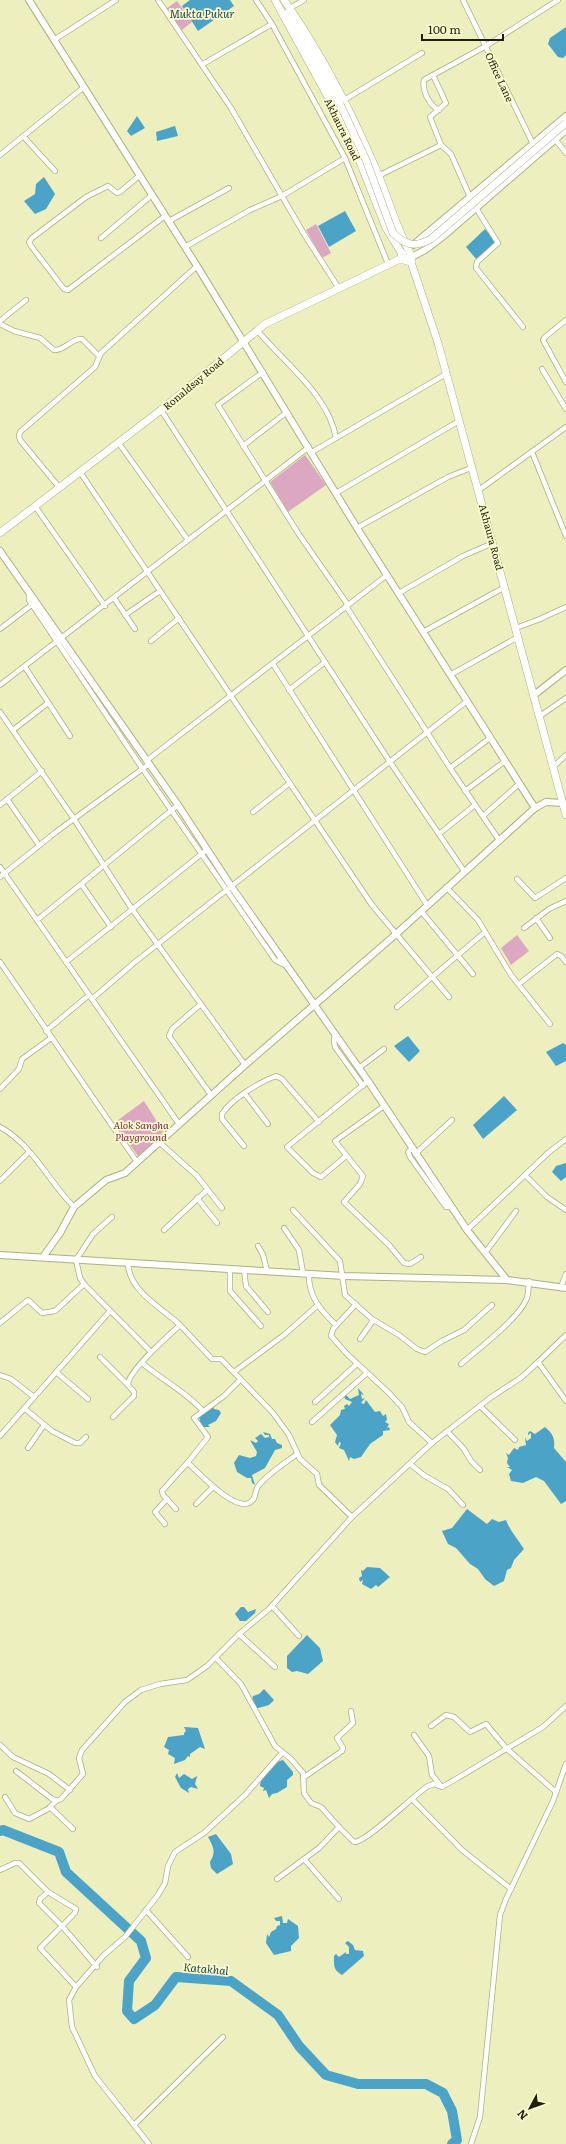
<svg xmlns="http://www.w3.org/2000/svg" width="566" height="2144" viewBox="0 0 566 2144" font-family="Literata,serif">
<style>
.green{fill:#dca8c1}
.water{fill:#4ca3c8}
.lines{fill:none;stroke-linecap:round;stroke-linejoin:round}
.river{stroke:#4ca3c8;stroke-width:10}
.street-casing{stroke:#aeaf81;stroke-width:6}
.secondary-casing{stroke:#aeaf81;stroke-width:8}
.primary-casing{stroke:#aeaf81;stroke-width:8}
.street{stroke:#fff;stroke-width:4.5}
.secondary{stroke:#fff;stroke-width:6}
.primary{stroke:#fff;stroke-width:7}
.primary-bridge-casing{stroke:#aeaf81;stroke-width:8;stroke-linecap:butt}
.primary-bridge{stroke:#fff;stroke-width:7}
.labels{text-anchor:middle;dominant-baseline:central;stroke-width:3.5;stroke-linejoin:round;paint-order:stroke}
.street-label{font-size:10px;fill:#1f1f0d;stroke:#fbfccc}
.park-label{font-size:10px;font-style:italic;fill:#7d2758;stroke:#fbfccc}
.water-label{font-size:11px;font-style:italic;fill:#1d4454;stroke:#fbfccc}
</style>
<rect width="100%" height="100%" fill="#edefbf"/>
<g class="green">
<path d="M177,1L192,22L182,30L166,9Z"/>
<path d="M316,224L331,253L322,258L306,230Z"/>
<path d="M305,455L326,485L288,512L270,482Z"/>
<path d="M517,935L529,951L511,965L501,948Z"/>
<path d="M144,1101L163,1131L156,1141L138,1156L114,1123Z"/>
</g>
<g class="water">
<path d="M190,0H230L234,6L198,31L182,6Z"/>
<path d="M566,27V55L563,58L558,57L548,44L550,38Z"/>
<path d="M137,116L145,128L131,136L127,131Z"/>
<path d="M175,126L178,136L157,141L156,132Z"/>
<path d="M44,177L55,194L46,209L35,214L24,201L35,194L36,184Z"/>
<path d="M345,211L356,231L329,247L318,226Z"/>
<path d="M485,229L497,243L477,260L466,247Z"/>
<path d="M408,1036L420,1051L409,1062L394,1046Z"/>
<path d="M563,1043L566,1045V1061L556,1066L546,1052Z"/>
<path d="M504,1096L517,1110L483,1139L473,1125Z"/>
<path d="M566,1163V1177L561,1181L552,1172L556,1166Z"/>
<path d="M358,1388L364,1395L361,1394L362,1399L365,1398L361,1403L364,1404L366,1400L375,1412L380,1411L383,1416L386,1414L387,1420L385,1422L389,1424L387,1428L389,1427L390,1430L383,1431V1435L370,1444L361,1457L354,1459L350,1457L349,1461L344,1450L339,1448L341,1443L339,1442L338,1446L335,1442L337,1435L330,1425L340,1415L341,1410L345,1409L344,1406L347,1404L349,1406L352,1402L345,1399L343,1392L350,1399L359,1395Z"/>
<path d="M213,1406L214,1409L219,1410L221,1413L216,1421L208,1425L210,1427H203L200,1422L199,1416L210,1410Z"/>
<path d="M545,1427C553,1434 555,1438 554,1448L566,1462V1501L561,1504L544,1481L536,1477L523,1483L511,1481L509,1474L512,1470L507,1467H510L507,1463L508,1458L506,1453L509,1455L514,1448L518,1450L519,1447L526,1445L525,1437L527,1441L531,1438V1433L528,1435V1433L530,1431L535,1434Z"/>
<path d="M263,1432L270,1434L272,1439H275L277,1443L282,1445V1448L275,1450L265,1468L252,1475L255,1485L252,1483L251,1478H247L237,1472L234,1463L239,1455L250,1458L256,1456L257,1452L250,1440L256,1443L258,1441L255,1438L261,1434L265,1438L269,1437V1435H265Z"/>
<path d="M467,1509L487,1524L492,1519L499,1522L506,1520C510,1531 518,1539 524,1549L514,1560L511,1568L507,1570L504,1581L494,1586L485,1579L478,1569L470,1564L456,1548L448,1544L442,1531L452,1528Z"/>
<path d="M367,1567L380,1568L390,1577L378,1587L376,1585L371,1589L362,1584L363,1580L360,1582L359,1578L362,1576L361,1570L363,1571Z"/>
<path d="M241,1607H244L248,1612L256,1609L255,1613L246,1621H240L235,1614Z"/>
<path d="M307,1635L320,1648L323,1661L308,1674L297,1671L292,1672L287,1668V1656Z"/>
<path d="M264,1689L274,1700L269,1705L255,1709L251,1704L253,1696L259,1694Z"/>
<path d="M184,1727L198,1728L205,1749L200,1747L190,1754V1757L188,1756L185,1760L174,1764L175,1758L168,1754L169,1750L164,1747L168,1737L184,1735V1733L186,1731Z"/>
<path d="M283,1760L293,1772V1775L287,1780V1787L277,1793L272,1794L269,1798L266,1790L263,1791L264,1788L260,1786C261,1775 272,1762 283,1760Z"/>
<path d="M177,1773L179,1778L184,1774L192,1779L197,1776L195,1784L198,1789L191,1787L188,1789L189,1793L181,1788L175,1777Z"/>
<path d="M216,1834L231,1854L233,1864L217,1874L211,1868L210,1862C216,1852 214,1848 208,1837Z"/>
<path d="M282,1916L283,1923H287L288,1919L298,1926L299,1938L291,1946V1951L274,1955L266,1943L267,1934L269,1937L271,1932L276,1929L277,1926L280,1925V1921H276L274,1918Z"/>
<path d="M348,1941L353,1945L355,1950L363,1951L364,1956L342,1975C333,1970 334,1965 334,1956L336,1954L339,1957L346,1952V1954H349V1947L345,1943Z"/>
</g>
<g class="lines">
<path class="river" d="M0,1831L3,1830L59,1852L66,1872L141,1941L146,1958L129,1981L127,2011L134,2019L155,2005L176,1977L231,1981L278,2015L299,2046L326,2075L358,2084H426L443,2093L452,2111L457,2140L452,2144"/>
<g class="street-casing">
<g id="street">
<path d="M158,0L231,108L304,234L338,287"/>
<path d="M256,0L272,24L345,158L388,264"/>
<path d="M463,0L534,146"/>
<path d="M290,8L304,0"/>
<path d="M54,40L116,0"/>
<path d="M203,64L272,24"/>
<path d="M433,75L446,103L430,117L441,145"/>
<path d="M344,100L422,53"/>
<path d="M439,110C429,105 422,91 424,80L486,46L558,0"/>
<path d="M23,136L55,171"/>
<path d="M555,139L566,153"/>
<path d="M0,155L84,87"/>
<path d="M139,176L120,192L117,193L108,186L86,197L32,238L29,242L31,246L64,289L68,290L165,216"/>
<path d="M378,176L441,145L451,154L470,197"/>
<path d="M476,208L498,243L477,262L476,268L523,327"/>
<path d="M169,221L229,188"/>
<path d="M101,238L152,195"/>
<path d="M185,247L250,210L282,196L345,158"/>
<path d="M566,320L545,337L543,340L566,382"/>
<path d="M0,321L26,300"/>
<path d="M0,324L14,331L40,338L54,350C65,351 71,338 82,339L99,356"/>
<path d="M257,330C283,362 329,395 336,438"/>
<path d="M542,369L566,409"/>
<path d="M263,372L218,405L298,533L348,605"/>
<path d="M161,410L390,762L464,871"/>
<path d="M118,442L188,540"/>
<path d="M243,446L287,412"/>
<path d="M312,452L446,374"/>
<path d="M532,452L566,536"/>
<path d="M80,472L372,905L449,997"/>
<path d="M59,487L20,440L19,436L20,432L95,367L101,353L197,266"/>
<path d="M479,490L566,427"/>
<path d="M336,493L459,421"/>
<path d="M35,506L105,606"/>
<path d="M357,528L448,477L471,468"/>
<path d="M29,593V600L142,768L275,960L287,966"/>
<path d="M399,593L463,556L493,543"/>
<path d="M114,598L135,629"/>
<path d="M346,606L450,768L499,840"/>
<path d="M125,615L160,591"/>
<path d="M516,628L540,619L566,607"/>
<path d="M0,629L34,603"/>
<path d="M423,632L505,587"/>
<path d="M151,641L179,618"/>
<path d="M273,664L427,905"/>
<path d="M25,667L70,736"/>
<path d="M450,675L518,637"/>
<path d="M0,685L309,447"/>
<path d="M289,690L325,662"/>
<path d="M0,712L74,819L132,909L245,1065"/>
<path d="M540,716L566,698"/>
<path d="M13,730L48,703"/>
<path d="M146,761L387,575"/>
<path d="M553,767L566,755"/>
<path d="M450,768L490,738"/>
<path d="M465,791L505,761"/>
<path d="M7,799L39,845"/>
<path d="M0,805L42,771"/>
<path d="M253,812L290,783"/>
<path d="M483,816L519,784"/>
<path d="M439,834L475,805"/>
<path d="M0,867L179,1124"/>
<path d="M0,877L56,832L149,764"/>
<path d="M517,879L535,898L566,878"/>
<path d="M82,885L111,927"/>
<path d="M446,887L478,920L511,975L550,1024"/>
<path d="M421,911L473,974"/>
<path d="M536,918L550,938"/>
<path d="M37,920L178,805"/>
<path d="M524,928L549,909L566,901"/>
<path d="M0,962L137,1162"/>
<path d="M66,962L204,852"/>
<path d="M519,984L557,954L561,956L566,962"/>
<path d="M92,999L135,962L467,701"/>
<path d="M201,1004L172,1029L169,1036L211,1095"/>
<path d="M397,1007L485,932"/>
<path d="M46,1031L89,995"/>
<path d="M335,1035L334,1041L335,1047L363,1086"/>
<path d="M359,1068L384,1049"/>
<path d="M0,1089L19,1069L22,1059L51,1038"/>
<path d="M245,1094L268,1124"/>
<path d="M384,1106L335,1141L363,1176L360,1184L344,1202L389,1245L404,1263L410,1264L421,1257"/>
<path d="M0,1127C33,1145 48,1181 74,1207"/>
<path d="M159,1142L197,1176L222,1208"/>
<path d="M244,1146L222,1119V1114C231,1099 260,1082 276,1076L282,1079L319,1122"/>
<path d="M412,1148L408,1152L410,1157L446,1207H451"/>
<path d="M415,1154L452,1120"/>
<path d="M346,1156L321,1177L313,1173L287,1147L368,1081"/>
<path d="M525,1175L547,1197L566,1210"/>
<path d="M0,1181L29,1152"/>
<path d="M197,1198L217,1223"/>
<path d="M293,1210L340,1261L345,1295L372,1319V1322L360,1339"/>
<path d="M112,1217L93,1234L76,1260L80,1278L84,1284L150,1351"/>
<path d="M284,1228L299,1250L303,1273"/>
<path d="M164,1230L207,1190"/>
<path d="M467,1230L548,1153L566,1139"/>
<path d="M258,1246L263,1255L267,1271"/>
<path d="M485,1253L516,1211"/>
<path d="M230,1269V1291L261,1326"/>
<path d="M244,1270L246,1286L268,1312"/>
<path d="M309,1274C308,1296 321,1311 336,1325"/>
<path d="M561,1287L566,1274"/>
<path d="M356,1304L333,1329L331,1336L347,1354L389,1393L402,1407L409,1422L432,1443"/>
<path d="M372,1319L399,1335L417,1349L425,1352L442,1341L464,1330L492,1305"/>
<path d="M0,1323L28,1300L42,1313L55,1311L84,1284"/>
<path d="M180,1325L212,1359H221L273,1413L289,1435L300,1459L317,1474L319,1485L352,1517"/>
<path d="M566,1335L538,1362L566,1401"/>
<path d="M100,1357L128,1385"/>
<path d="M142,1363C162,1380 185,1391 203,1411"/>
<path d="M461,1364C477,1350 518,1319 526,1300C529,1295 528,1287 529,1281"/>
<path d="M56,1372L88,1399"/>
<path d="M234,1372L284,1335L318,1305"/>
<path d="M0,1375L11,1379L34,1397"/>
<path d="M240,1380L224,1396L194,1418L208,1437L188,1462L189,1464C200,1474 233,1510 249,1503C257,1500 254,1490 259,1485C269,1473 285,1463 297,1454"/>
<path d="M315,1402L357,1364"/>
<path d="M480,1406L515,1440"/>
<path d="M24,1408L52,1431L75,1443H80L86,1437"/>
<path d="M113,1417L134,1396V1392L128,1385C127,1372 169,1335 180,1325C161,1307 128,1291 128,1262"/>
<path d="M312,1422L367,1373"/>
<path d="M447,1431L464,1449L471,1461L480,1470"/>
<path d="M0,1436L110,1311"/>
<path d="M28,1448L44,1425"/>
<path d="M410,1464L425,1476L448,1489L463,1505"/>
<path d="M196,1504L213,1487"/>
<path d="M176,1509L163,1495L162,1491L188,1462"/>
<path d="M165,1524L155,1512L167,1499"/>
<path d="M272,1606L299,1636"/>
<path d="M239,1634L275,1667"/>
<path d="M216,1658L241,1684L275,1746L291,1759L303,1773L304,1793L311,1803L321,1807L339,1827"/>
<path d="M431,1726L446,1715L454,1717L470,1732L486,1724L506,1748L556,1792"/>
<path d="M414,1735L429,1756L432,1775L441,1786"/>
<path d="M0,1745L13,1757L49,1774L70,1790"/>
<path d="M16,1771L51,1798L56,1801L61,1799L83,1774L79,1758L82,1750L125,1702L141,1690L160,1684L187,1680L207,1666L239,1634L269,1609L352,1517L432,1443L490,1398L522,1377L538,1362"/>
<path d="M303,1778L342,1751L343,1748L337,1738L353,1723L351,1711"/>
<path d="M5,1797L15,1813L29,1819L48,1809L56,1801"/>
<path d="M412,1799L462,1850L511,1889"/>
<path d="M50,1807L73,1829"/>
<path d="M304,1859L339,1899"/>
<path d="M0,1870L15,1863H19L48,1892L76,1909L75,1913L40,1948L76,1987"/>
<path d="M277,1879L319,1848L339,1827L354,1842C366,1843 415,1794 428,1786L434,1784L442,1787L456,1779L543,1727L566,1706"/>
<path d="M48,1892L40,1899L39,1903L62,1926L97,1967"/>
<path d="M146,1910L188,1957"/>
<path d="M135,2124L223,2037"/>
<path d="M149,2144L95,2076L72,2027L69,2000L76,1987L104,1955L125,1937L158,1895L165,1883L168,1866L175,1852L204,1833L245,1795L282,1753"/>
<path d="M471,2144L480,2117L500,1915L506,1899L553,1801L566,1764"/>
</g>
</g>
<g class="secondary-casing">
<g id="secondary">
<path d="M29,0L197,266L357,528L535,808"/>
<path d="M413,245L566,116"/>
<path d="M408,259L425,250L446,234L566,130"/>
<path d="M0,551L178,805L231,886L368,1081L467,1230L507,1280"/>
<path d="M534,695L566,670"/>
<path d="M0,1255L344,1276L507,1280L566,1288"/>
<path d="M43,1257L60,1233L74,1207L106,1180L125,1173L245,1065L395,935L535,808L546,802L563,803"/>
</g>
</g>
<g class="primary-casing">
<g id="primary">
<path d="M275,0L333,106L358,157L386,228L404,257"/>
<path d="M284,0C320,51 350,109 375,167C388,197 396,228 412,257L411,262L400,259L402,253"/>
<path d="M287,13L340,104"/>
<path d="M411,262L438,343L566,815"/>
<path d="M0,533L161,410L265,324L400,259"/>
</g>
</g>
<use href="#street" class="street"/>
<use href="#secondary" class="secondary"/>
<use href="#primary" class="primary"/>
<g class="primary-bridge-casing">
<path id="primary-bridge" d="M340,104L366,160L393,233C405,245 415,248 431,239L566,123"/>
</g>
<use href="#primary-bridge" class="primary-bridge"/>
</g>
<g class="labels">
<g class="street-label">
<text transform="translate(500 77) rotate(65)">Office Lane</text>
<text transform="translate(343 129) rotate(64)">Akhaura Road</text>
<text transform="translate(193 383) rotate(-40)">Ronaldsay Road</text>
<text transform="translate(492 537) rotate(75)">Akhaura Road</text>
</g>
<g class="park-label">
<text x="141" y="1124">Alok Sangha<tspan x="141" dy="12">Playground</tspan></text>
</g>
<g class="water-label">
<text x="202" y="13">Mukta Pukur</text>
<text transform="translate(206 1968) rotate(5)">Katakhal</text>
</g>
</g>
<g transform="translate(530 2108) rotate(229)" stroke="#fbfccc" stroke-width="3" paint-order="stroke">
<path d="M0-3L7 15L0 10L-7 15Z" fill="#1f1f0d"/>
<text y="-6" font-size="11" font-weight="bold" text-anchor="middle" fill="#1f1f0d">N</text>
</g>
<path d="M422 34v6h81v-6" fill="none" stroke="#1f1f0d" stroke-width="2"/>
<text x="428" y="34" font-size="12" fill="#1f1f0d" stroke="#fbfccc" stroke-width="3" paint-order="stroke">100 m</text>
</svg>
